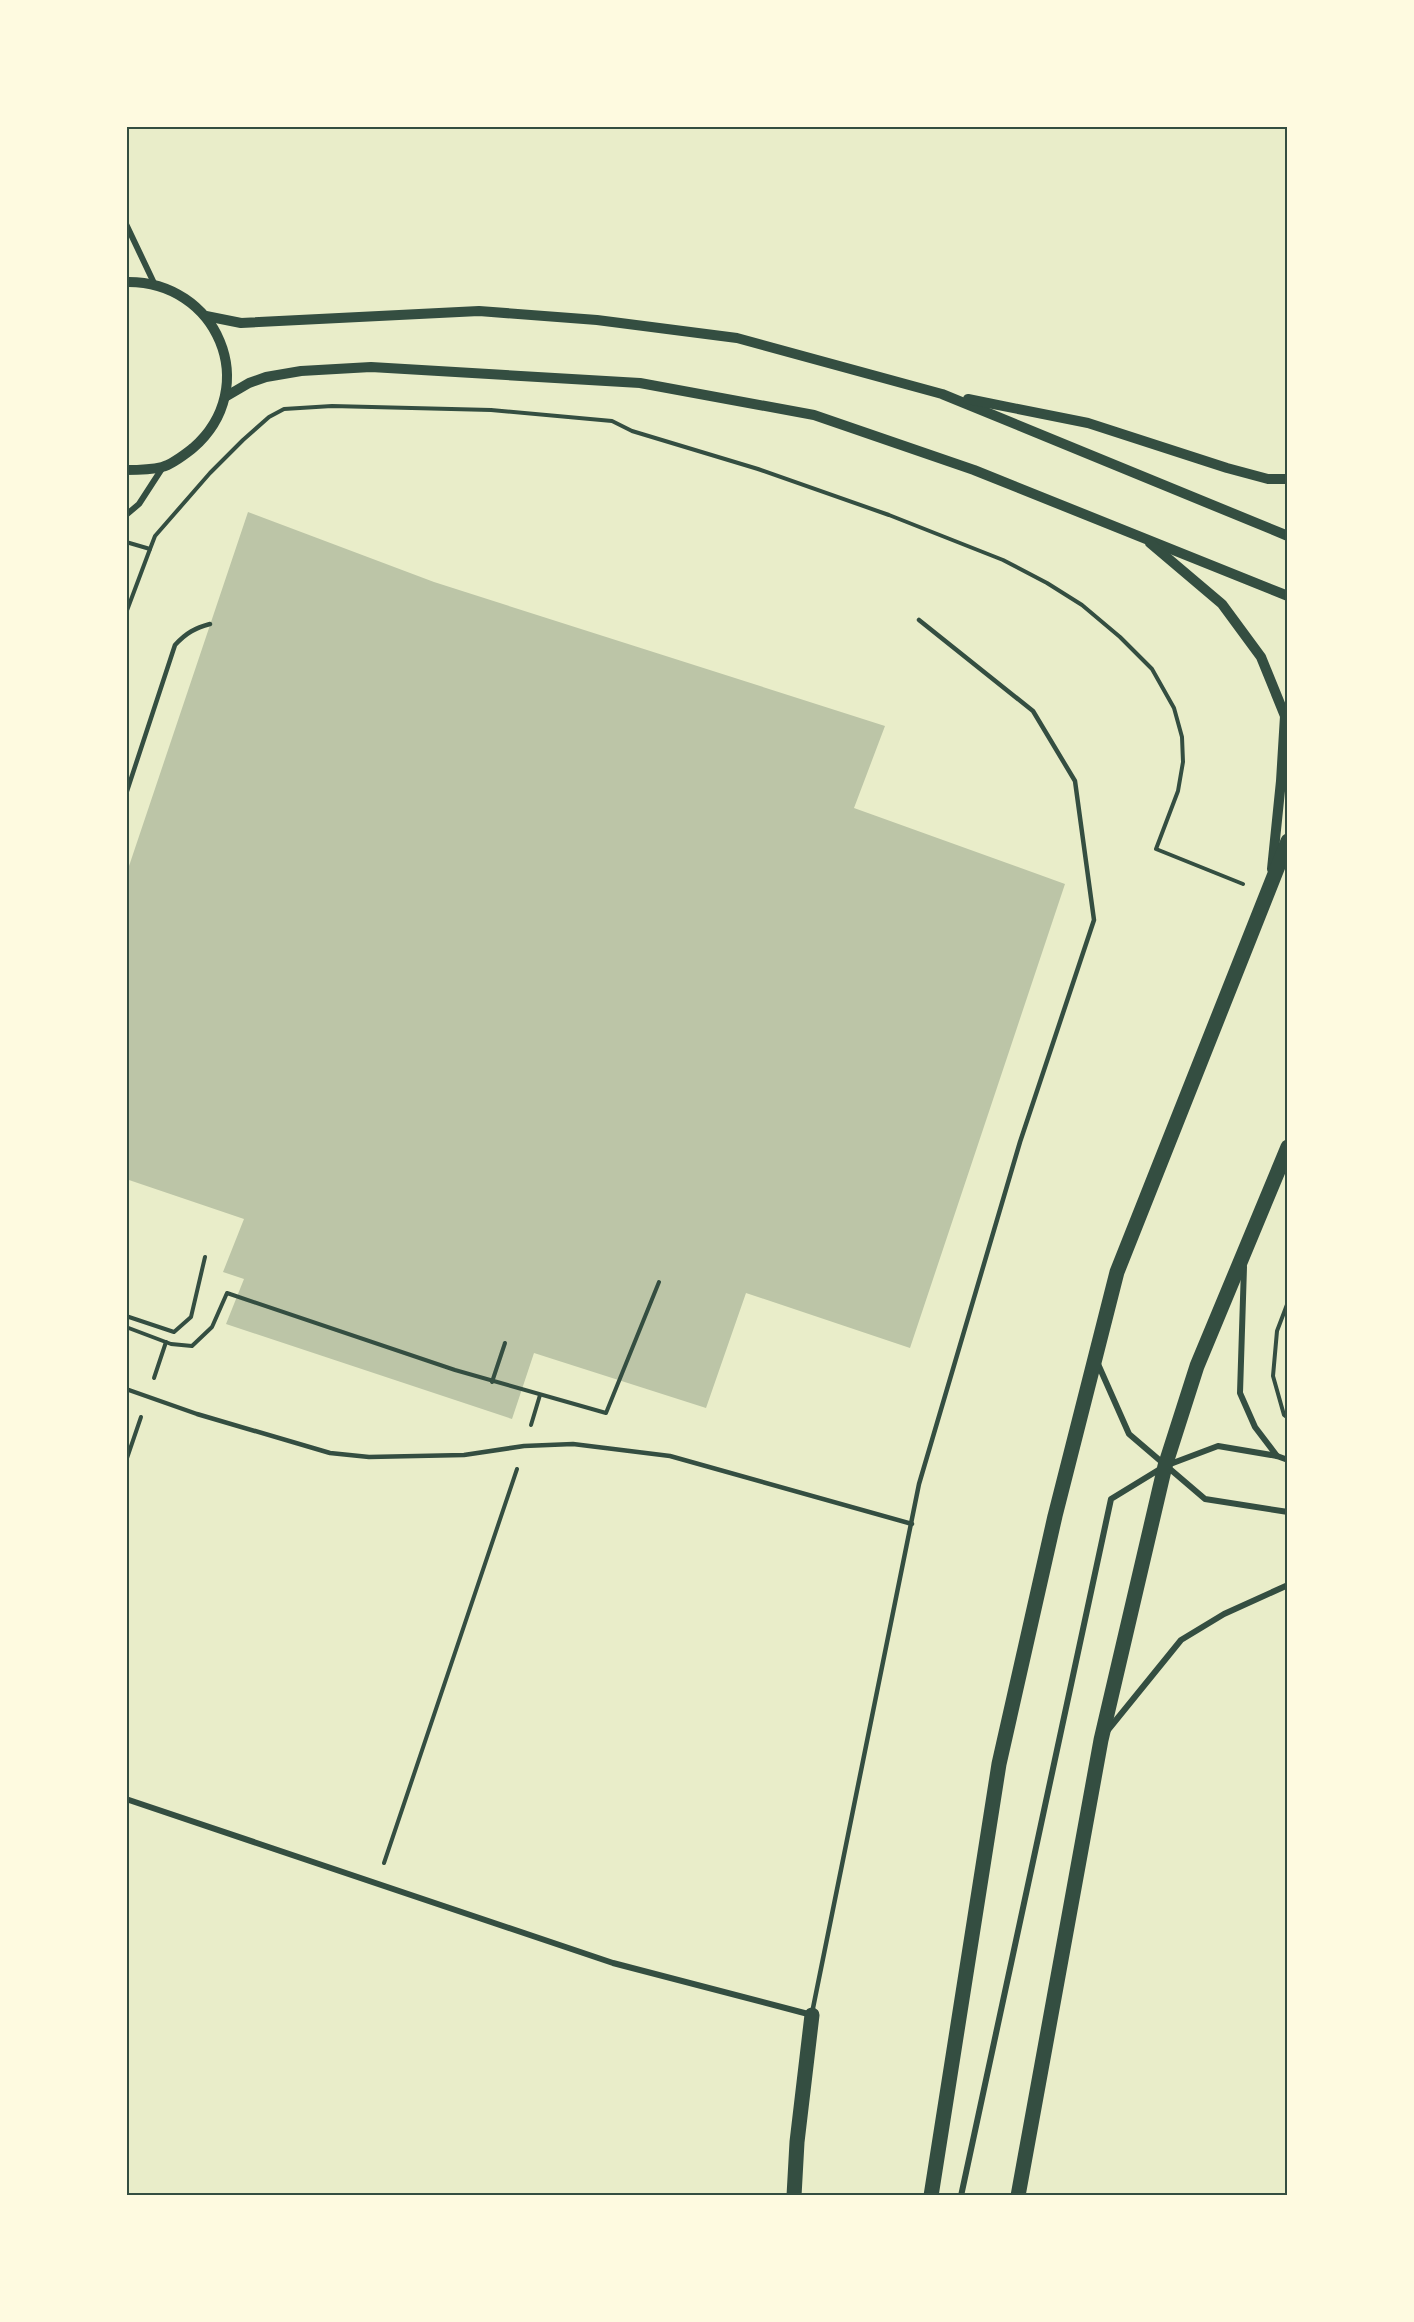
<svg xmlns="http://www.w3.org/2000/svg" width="1414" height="2322" viewBox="0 0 1414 2322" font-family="'Golos Text',sans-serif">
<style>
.building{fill:#bcc5a7}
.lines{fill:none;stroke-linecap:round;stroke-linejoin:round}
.path{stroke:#344e41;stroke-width:4}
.service{stroke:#344e41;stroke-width:4.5}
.minor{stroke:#344e41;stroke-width:6}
.tertiary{stroke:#344e41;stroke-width:10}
.primary{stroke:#344e41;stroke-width:15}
.neatline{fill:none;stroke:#344e41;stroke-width:2}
</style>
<rect width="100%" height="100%" fill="#e9edc9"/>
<path class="building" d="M248,512L434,582L885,726L854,808L1065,884L910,1348L746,1293L706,1408L534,1353L512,1419L226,1324L244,1279L223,1272L244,1219L126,1179V875Z"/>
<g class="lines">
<g class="path">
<path d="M126,542L150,549L155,536L210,473L243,440L269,417L284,409L332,406L491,410L612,421L632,431L758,469L889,515L1003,560L1047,583L1082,605L1120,637L1152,669L1174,708L1182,737L1183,762L1178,791L1156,849L1243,884"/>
<path d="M126,613L150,549"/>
<path d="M1288,1302L1277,1331L1273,1376L1284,1415L1288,1418"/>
<path d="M126,1316L174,1332L191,1317L205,1257"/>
<path d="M126,1327L171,1344L192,1346L212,1327L227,1293L455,1370L606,1413L659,1282"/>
<path d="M154,1378L166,1342"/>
<path d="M492,1382L505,1343"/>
<path d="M531,1425L540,1395"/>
<path d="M126,1461L141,1417"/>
<path d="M384,1863L517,1469"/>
</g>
<g class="service">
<path d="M126,794L175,645C186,633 195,628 210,624"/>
<path d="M126,1389L197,1414L330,1453L369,1457L464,1455L524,1446L573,1444L670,1456L912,1524"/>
<path d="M812,2013L919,1484L1020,1142L1094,920L1075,781L1033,711L919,620"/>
</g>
<g class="minor">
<path d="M126,224L154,283"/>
<path d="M126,515L139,504L163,467"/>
<path d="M1244,1267L1240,1393L1255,1427L1277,1456"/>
<path d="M1098,1364L1129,1434L1205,1499L1288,1512"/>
<path d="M1108,1730L1181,1640L1224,1614L1288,1585"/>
<path d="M126,1799L613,1963L812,2015"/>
<path d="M961,2196L1111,1499L1165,1466L1218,1446L1277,1456L1288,1460"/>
</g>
<g class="tertiary">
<path d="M126,282C217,280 263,387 193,448C184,455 173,464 162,467C150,470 138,470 126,470"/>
<path d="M206,316L241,323L479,311L597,320L737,338L942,394L1288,536"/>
<path d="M225,397L249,383L266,377L301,371L371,367L640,383L814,415L974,470L1288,596"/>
<path d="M968,399L1088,423L1227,468L1268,479H1288"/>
<path d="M1150,543L1222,604L1261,657L1285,716L1281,781L1272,869"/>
</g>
<g class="primary">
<path d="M794,2196L797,2142L812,2015"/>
<path d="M931,2196L999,1764L1055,1516L1117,1272L1288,841"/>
<path d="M1018,2196L1101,1740L1165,1466L1197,1366L1288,1147"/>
</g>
</g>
<rect width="1414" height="2322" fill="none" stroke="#fefae0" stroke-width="255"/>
<rect x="128" y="128" width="1158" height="2066" class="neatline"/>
</svg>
